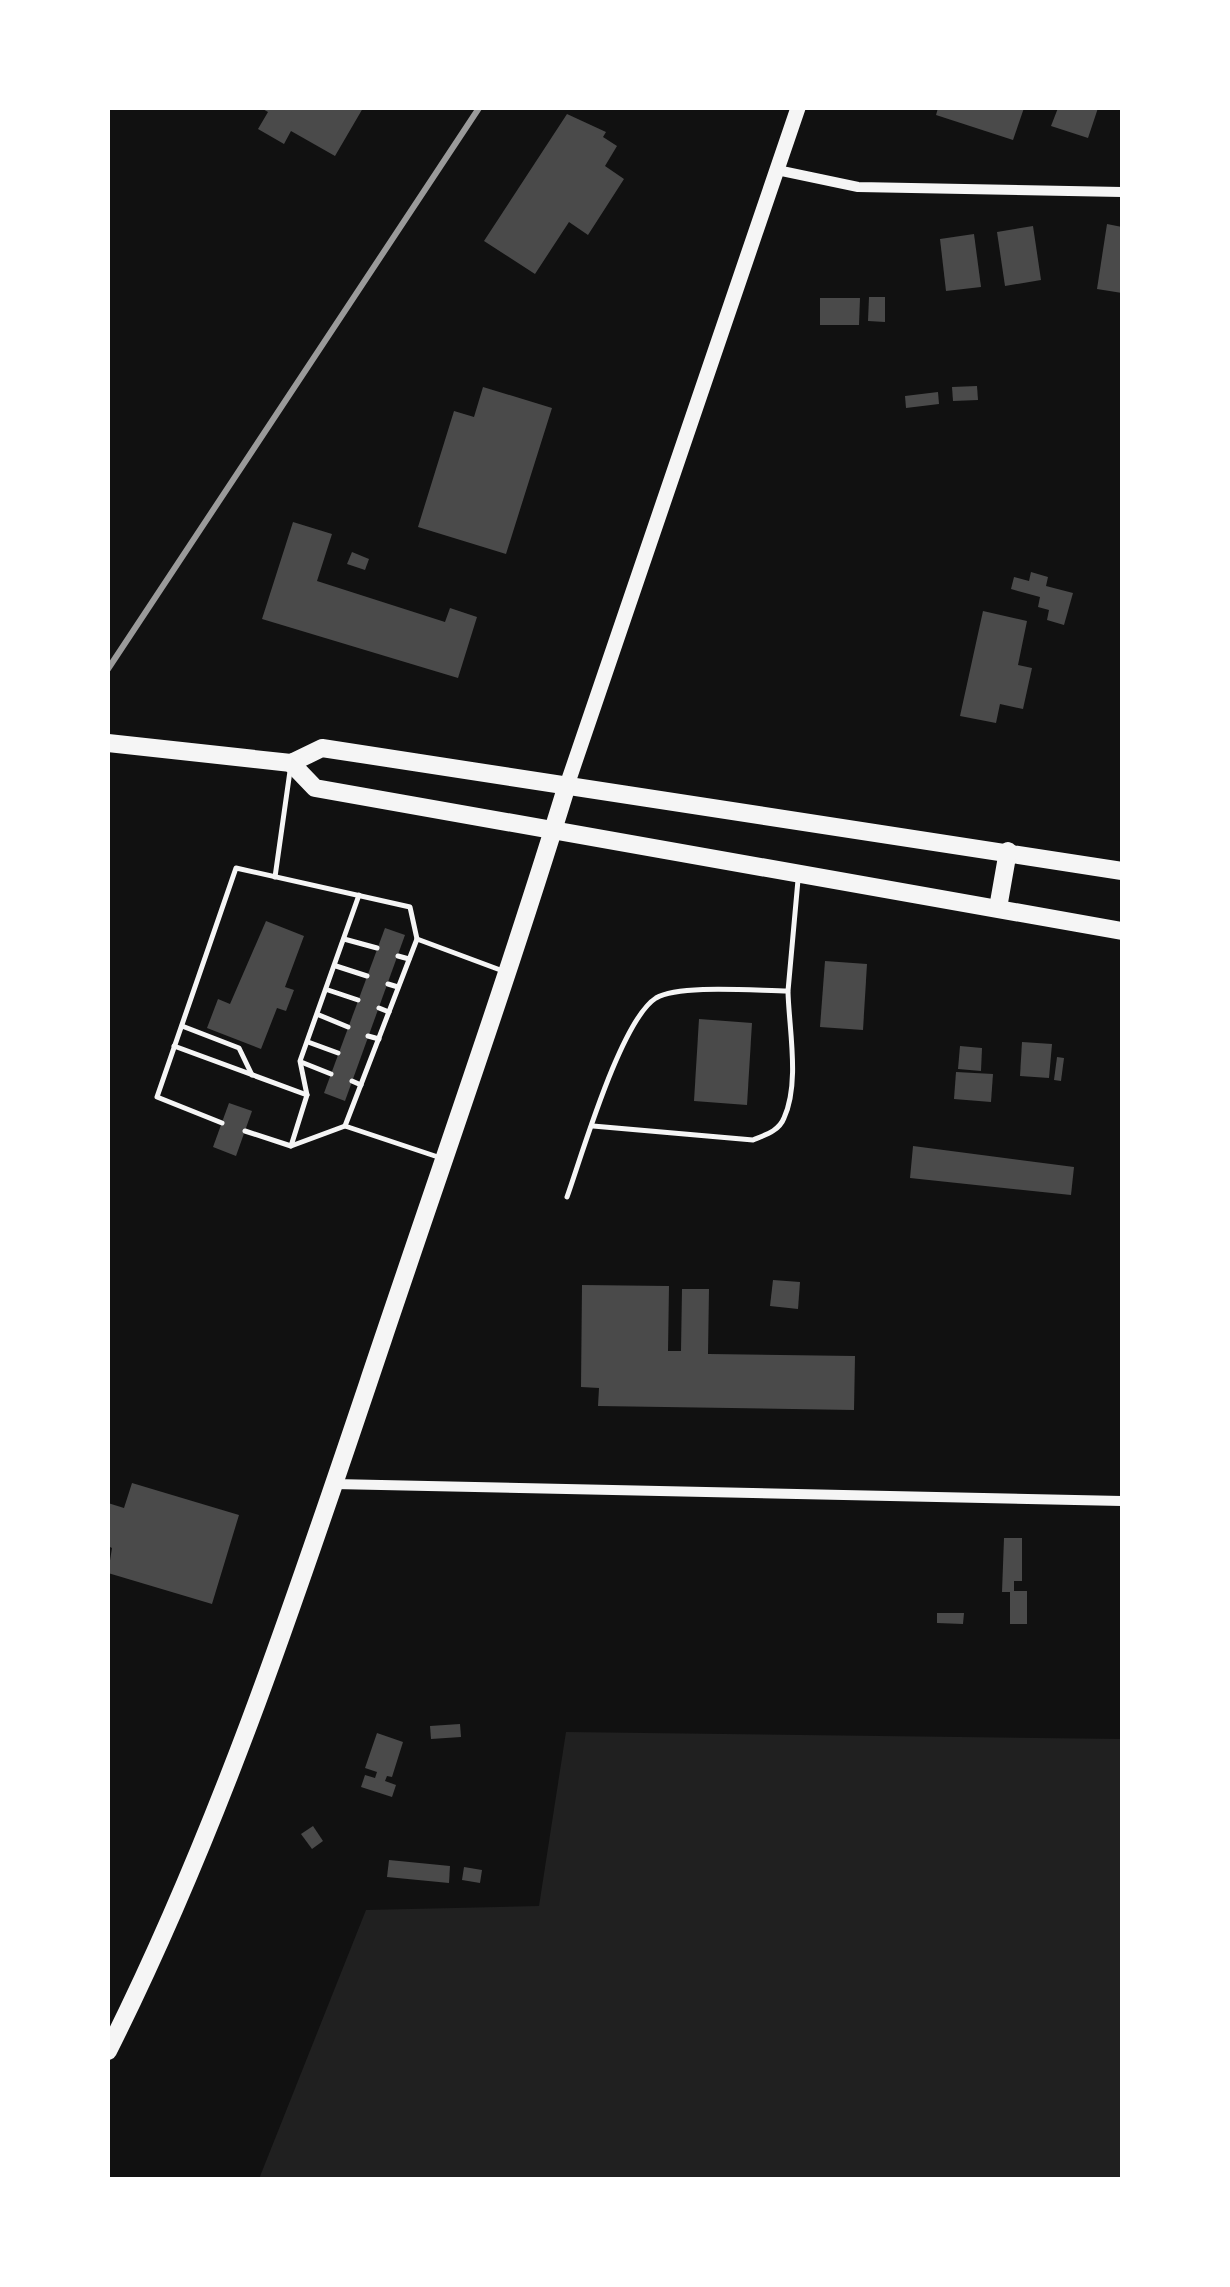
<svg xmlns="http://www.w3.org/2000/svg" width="1230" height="2287" viewBox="0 0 1230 2287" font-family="'Space Grotesk',sans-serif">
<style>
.green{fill:#202020}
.building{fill:#4a4a4a}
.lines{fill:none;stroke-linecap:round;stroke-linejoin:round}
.service{stroke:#f5f5f5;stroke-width:5}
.minor{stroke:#f5f5f5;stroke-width:10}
.primary{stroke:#f5f5f5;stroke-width:15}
.trunk{stroke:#f5f5f5;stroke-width:18}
.rail{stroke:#9a9a9a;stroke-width:6}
</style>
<rect width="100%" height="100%" fill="#111"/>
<path class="green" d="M566,1732L1122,1739V2179H259L366,1910L539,1906Z"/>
<g class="building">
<path d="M261,108H363L335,156L291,131L284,144L258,129L268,112Z"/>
<path d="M938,108H1024L1013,140L936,115Z"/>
<path d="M1058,108H1098L1088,138L1051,126Z"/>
<path d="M567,114L606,132L603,137L617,146L605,166L624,179L588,235L569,222L535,274L484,241Z"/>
<path d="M1107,224L1122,227V293L1097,289Z"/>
<path d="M1033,226L1041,280L1005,286L997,232Z"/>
<path d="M974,234L981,287L946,291L940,239Z"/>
<path d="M869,297H885V322L868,321Z"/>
<path d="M820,298H860L859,325H820Z"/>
<path d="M977,386L978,400L953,401L952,387Z"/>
<path d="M483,387L552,408L506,554L418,527L454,411L474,417Z"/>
<path d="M938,392L939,404L906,408L905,396Z"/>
<path d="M293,522L332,534L317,581L445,622L450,608L477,617L458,678L262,619Z"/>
<path d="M352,552L369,559L365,570L347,564Z"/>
<path d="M1031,572L1048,577L1046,586L1073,593L1064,625L1047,620L1049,610L1038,607L1040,597L1011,589L1014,577L1029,581Z"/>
<path d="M983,611L1027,621L1018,665L1032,668L1023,709L1000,704L996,723L960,716Z"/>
<path d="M266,921L304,936L285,987L294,990L286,1011L277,1008L261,1049L207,1028L218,999L230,1004Z"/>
<path d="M385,928L405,935L345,1101L324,1093Z"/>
<path d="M825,961L867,964L863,1030L820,1027Z"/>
<path d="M699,1019L752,1023L747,1105L694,1101Z"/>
<path d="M1022,1042L1052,1044L1049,1078L1020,1076Z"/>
<path d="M960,1046L982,1048L981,1071L958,1069Z"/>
<path d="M1057,1057L1064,1058L1061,1081L1054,1080Z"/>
<path d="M956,1072L993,1074L991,1102L954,1099Z"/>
<path d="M229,1103L252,1111L236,1156L213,1147Z"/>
<path d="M913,1146L1074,1167L1071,1195L910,1178Z"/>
<path d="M773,1280L800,1282L798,1309L770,1306Z"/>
<path d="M582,1285L669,1286L668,1351H681L682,1289H709L708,1354L855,1356L854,1410L598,1406L599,1388L581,1387Z"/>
<path d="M132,1483L239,1515L212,1604L108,1573L112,1548L108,1546V1503L124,1508Z"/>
<path d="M1004,1538H1022V1581H1014V1591H1027V1624H1010V1592H1002Z"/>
<path d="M937,1613H964L963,1624L937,1623Z"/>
<path d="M460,1724L461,1737L431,1739L430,1726Z"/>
<path d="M377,1733L403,1742L392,1777L387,1776L385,1781L396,1785L392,1797L361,1787L365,1775L375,1778L377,1772L365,1768Z"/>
<path d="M313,1826L323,1841L312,1849L301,1834Z"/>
<path d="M389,1860L450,1866L449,1883L387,1877Z"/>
<path d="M464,1867L482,1870L480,1883L462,1880Z"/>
</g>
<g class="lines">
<g class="service">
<path d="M275,877L290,771"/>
<path d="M344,939L377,948"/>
<path d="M398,956L409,959"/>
<path d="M336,966L367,976"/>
<path d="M388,984L398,987"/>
<path d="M328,990L358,1000"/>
<path d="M379,1008L389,1012"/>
<path d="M319,1015L348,1027"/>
<path d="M182,1026L239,1048L252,1075"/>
<path d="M368,1036L379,1039"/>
<path d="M308,1042L338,1053"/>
<path d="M174,1046L307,1095"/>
<path d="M301,1062L331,1074"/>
<path d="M352,1081L361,1085"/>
<path d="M222,1123L157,1097L236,868L410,907L417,939"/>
<path d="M593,1126L753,1140C765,1135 779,1131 784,1118C800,1083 789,1029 788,992"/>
<path d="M245,1131L291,1146L345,1126"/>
<path d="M291,1146L307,1095L300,1061L359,895"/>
<path d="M441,1158L345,1126L417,939L503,971"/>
<path d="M567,1197C582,1155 621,1020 656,998C680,984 758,991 788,991L798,880"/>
</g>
<g class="minor">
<path d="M777,170L858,187L1122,192"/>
<path d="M334,1484L1122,1501"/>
</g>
<path class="primary" d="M567,785L798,108"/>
<g class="trunk">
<path d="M108,743L291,763L322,748L1122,871"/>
<path d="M291,763L315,788L1122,931"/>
<path d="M998,908L1008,851"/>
<path d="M108,2051C222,1824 302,1579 383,1339C445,1155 510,971 567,785"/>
</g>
<path class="rail" d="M108,669L479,108"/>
</g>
<rect width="1230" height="2287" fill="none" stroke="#ffffff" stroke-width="220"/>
</svg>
